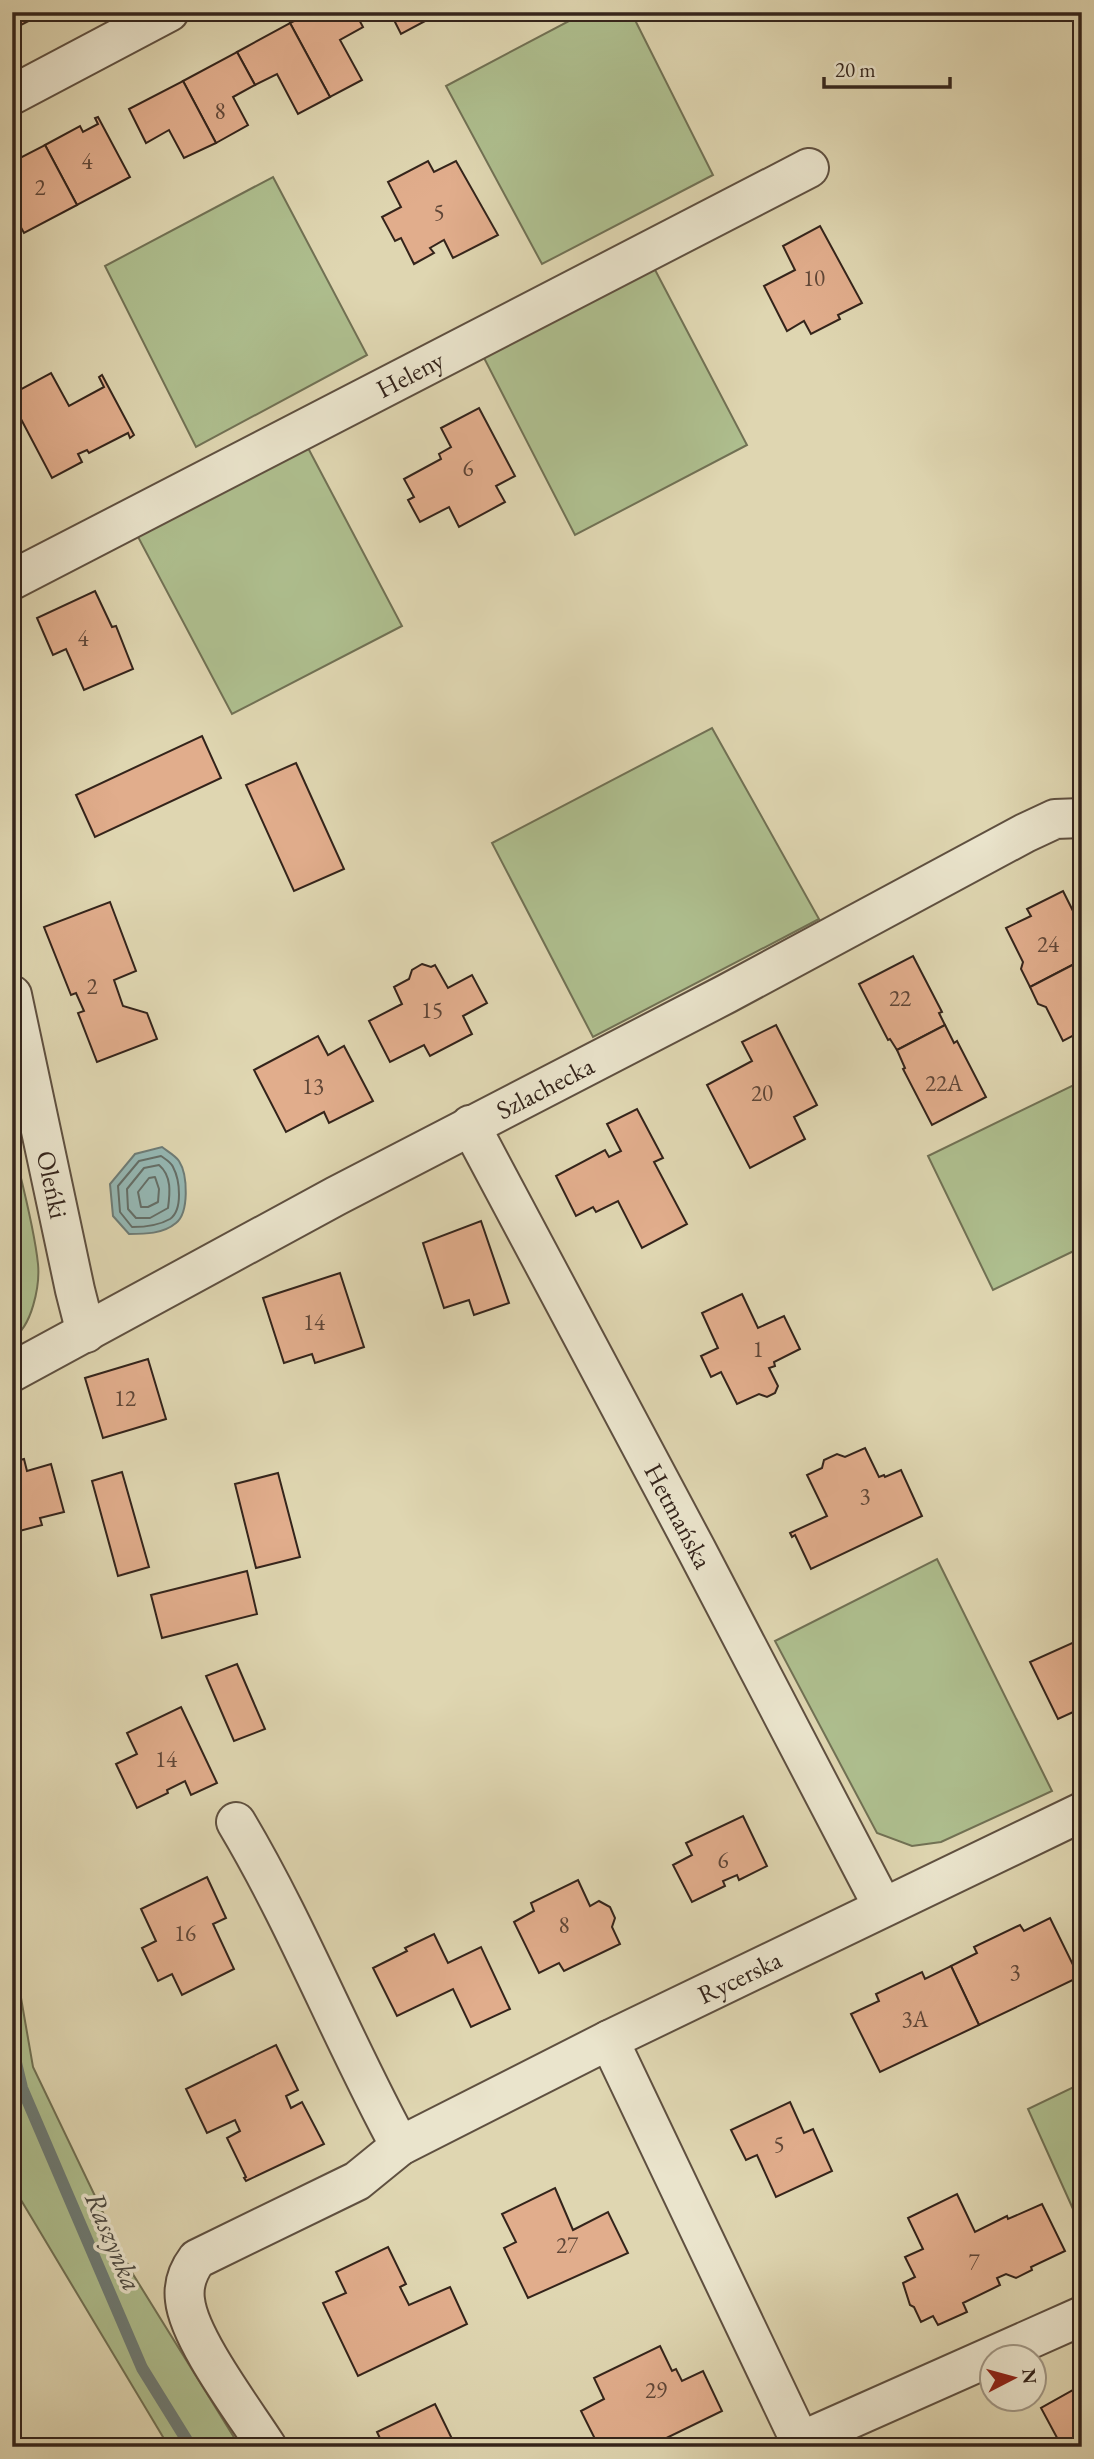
<svg xmlns="http://www.w3.org/2000/svg" width="1094" height="2459" viewBox="0 0 1094 2459" font-family="'EB Garamond',serif">
<style>
.green{fill:#aebe8e;stroke:#717154;stroke-width:2}
.water{fill:#95b7b3;stroke:#6e7c76;stroke-width:2}
.lines{fill:none;stroke-linecap:round;stroke-linejoin:round}
.shore{stroke:#646e67;stroke-width:2}
.stream{stroke:#6e7c76;stroke-width:12}
.building{fill:#e1ad8c;stroke:#34241b;stroke-width:2}
.minor-casing{stroke:#5f5040;stroke-width:42}
.minor{stroke:#eae4cc;stroke-width:38}
.labels{text-anchor:middle;dominant-baseline:central;stroke-width:7;stroke-linejoin:round;paint-order:stroke}
.number-label{font-size:23px;fill:#5f4637}
.street-label{font-size:26px;fill:#34241b;stroke:#eae4cc}
.water-label{font-size:28px;font-style:italic;fill:#4c4941;stroke:#eae4cc}
</style>
<rect width="100%" height="100%" fill="#dfd6b1"/>
<filter id="stains"><feTurbulence type="fractalNoise" baseFrequency=".00286" numOctaves="4"/><feColorMatrix values="0 0 0 0 .2 0 0 0 0 .09 0 0 0 0 .02 0 0 0 .5 -.17"/></filter>
<radialGradient id="worn" r=".72"><stop offset=".6" stop-color="#630" stop-opacity="0"/><stop offset="1" stop-color="#630" stop-opacity=".3"/></radialGradient>
<g class="green">
<path d="M586,12H631L713,175L542,264L446,86Z"/>
<path d="M273,177L367,355L196,447L105,266Z"/>
<path d="M653,266L747,445L575,535L482,354Z"/>
<path d="M307,446L402,626L232,714L137,535Z"/>
<path d="M712,728L819,919L593,1037L492,843Z"/>
<path d="M1082,1081V1247L993,1290L928,1156Z"/>
<path d="M12,1141C21,1180 34,1225 38,1264C40,1285 32,1328 12,1338Z"/>
<path d="M937,1559L1052,1791L941,1842L912,1846L877,1833L775,1641Z"/>
<path d="M12,1946L33,2067L131,2271L240,2447H169L12,2185Z"/>
<path d="M1082,2083V2229L1028,2109Z"/>
</g>
<path class="water" d="M162,1147C167,1151 176,1156 179,1161C188,1175 189,1213 176,1223C163,1234 145,1234 129,1234L113,1216L110,1184L135,1154Z"/>
<g class="lines">
<g class="shore">
<path d="M161,1156C165,1159 171,1162 173,1167C180,1180 183,1210 170,1219C158,1226 145,1227 132,1227L120,1212L118,1186L139,1161Z"/>
<path d="M159,1165C172,1176 170,1193 168,1208L150,1218H136L128,1209L127,1189L144,1168Z"/>
<path d="M155,1177L159,1189L158,1202L148,1207H141L138,1192L149,1178Z"/>
</g>
<path class="stream" d="M12,2046L22,2088L142,2368L191,2447"/>
</g>
<g class="building">
<path d="M12,12H46L21,25L18,20L12,22Z"/>
<path d="M312,12H355L363,27L340,40L362,80L330,97L290,23Z"/>
<path d="M390,12H442L401,34Z"/>
<path d="M290,23L330,97L298,114L277,74L255,85L237,52Z"/>
<path d="M237,52L255,85L233,97L248,125L216,143L183,81Z"/>
<path d="M183,81L216,143L184,158L169,130L146,143L129,109Z"/>
<path d="M98,117L130,177L77,205L45,145L80,126L83,132L98,124L95,118Z"/>
<path d="M45,145L77,205L24,233L12,211V162Z"/>
<path d="M428,161L434,172L456,161L498,235L453,258L444,240L430,248L434,253L414,264L401,238L395,241L382,217L401,207L388,182Z"/>
<path d="M820,226L862,303L838,315L840,319L811,334L804,321L787,331L764,286L795,270L783,246Z"/>
<path d="M51,373L69,406L104,387L99,377L102,375L134,435L130,438L128,433L89,453L87,450L78,454L82,462L52,478L12,402V394Z"/>
<path d="M479,408L515,476L496,486L505,502L459,527L449,507L420,522L408,500L414,497L404,479L441,459L439,454L451,447L441,428Z"/>
<path d="M95,591L112,627L116,626L133,669L84,690L66,649L53,655L37,618Z"/>
<path d="M202,736L221,778L95,837L76,795Z"/>
<path d="M296,763L344,869L294,891L246,785Z"/>
<path d="M1063,891L1074,913L1080,909L1082,912V960L1030,987L1021,969L1023,962L1006,928L1031,916L1027,909Z"/>
<path d="M110,902L136,971L114,980L123,1006L147,1013L157,1039L97,1062L78,1013L84,1011L76,993L71,995L44,927Z"/>
<path d="M913,956L942,1012L939,1013L945,1025L897,1050L890,1039L888,1040L859,984Z"/>
<path d="M1082,960V1031L1063,1041L1046,1007L1038,1004L1030,987Z"/>
<path d="M422,964L431,967L435,965L448,988L472,975L487,1003L463,1016L472,1034L430,1056L424,1045L390,1062L369,1021L402,1004L394,987L409,979L412,970Z"/>
<path d="M776,1025L817,1105L794,1117L805,1139L750,1168L707,1085L752,1061L742,1042Z"/>
<path d="M945,1025L954,1043L957,1041L986,1097L932,1125L903,1069L905,1068L897,1050Z"/>
<path d="M318,1036L328,1055L344,1046L373,1101L329,1123L324,1112L286,1132L254,1070Z"/>
<path d="M637,1109L663,1158L654,1162L687,1224L642,1248L618,1201L596,1212L593,1207L576,1216L556,1176L605,1150L609,1157L621,1151L607,1124Z"/>
<path d="M481,1221L509,1303L474,1315L469,1300L444,1308L423,1243Z"/>
<path d="M340,1273L364,1347L315,1363L312,1354L284,1363L263,1298Z"/>
<path d="M742,1294L758,1328L784,1316L800,1349L774,1362L775,1366L769,1368L778,1386L775,1393L767,1397L759,1394L737,1404L721,1372L711,1377L701,1356L718,1348L702,1313Z"/>
<path d="M148,1359L166,1419L103,1438L85,1378Z"/>
<path d="M865,1448L879,1477L884,1475L885,1477L901,1470L922,1516L811,1569L795,1535L792,1537L790,1533L827,1516L807,1475L822,1468L824,1460L837,1454L845,1457Z"/>
<path d="M24,1459L27,1471L51,1464L64,1512L40,1518L42,1525L12,1533V1462Z"/>
<path d="M122,1472L149,1567L118,1576L92,1481Z"/>
<path d="M278,1473L300,1557L256,1568L235,1484Z"/>
<path d="M247,1571L257,1614L162,1638L151,1595Z"/>
<path d="M1082,1637V1708L1058,1719L1030,1662L1077,1641L1076,1640Z"/>
<path d="M237,1664L265,1729L234,1741L206,1676Z"/>
<path d="M181,1707L217,1783L191,1795L185,1781L167,1790L168,1793L137,1808L116,1764L137,1754L127,1733Z"/>
<path d="M743,1816L767,1866L739,1880L737,1875L723,1881L725,1886L692,1902L673,1865L692,1855L686,1843Z"/>
<path d="M207,1877L226,1918L213,1924L234,1969L182,1995L172,1974L158,1981L142,1948L156,1941L141,1909Z"/>
<path d="M578,1880L590,1906L599,1901L610,1907L615,1918L612,1927L620,1944L564,1971L559,1963L539,1973L514,1922L534,1911L531,1903Z"/>
<path d="M1050,1918L1079,1977L979,2025L951,1966L977,1953L974,1947L1020,1925L1024,1931Z"/>
<path d="M434,1934L448,1963L481,1947L510,2009L471,2027L453,1989L397,2016L373,1968L407,1951L405,1948Z"/>
<path d="M951,1966L979,2025L880,2072L851,2014L879,2001L876,1994L922,1972L925,1979Z"/>
<path d="M276,2045L298,2090L286,2096L291,2108L302,2102L324,2144L246,2181L244,2178L246,2177L227,2138L240,2131L235,2120L207,2133L186,2089Z"/>
<path d="M790,2102L804,2133L813,2129L832,2171L776,2197L757,2155L746,2160L731,2130Z"/>
<path d="M555,2188L573,2230L608,2212L628,2253L528,2298L504,2248L516,2242L502,2214Z"/>
<path d="M957,2194L975,2232L1007,2216L1008,2219L1042,2204L1065,2251L1031,2267L1032,2270L1016,2278L1006,2274L997,2278L1000,2285L963,2303L967,2312L938,2325L933,2316L921,2322L914,2307L910,2305L903,2283L915,2277L905,2257L923,2249L908,2218Z"/>
<path d="M388,2247L406,2284L400,2287L409,2305L450,2287L467,2324L358,2376L323,2303L346,2293L336,2272Z"/>
<path d="M660,2346L672,2371L676,2369L682,2381L703,2371L722,2411L648,2447H627L625,2445L599,2447L581,2411L604,2399L594,2378Z"/>
<path d="M1082,2385V2447H1062L1041,2408Z"/>
<path d="M435,2404L456,2447H384L377,2432Z"/>
</g>
<g class="lines">
<g class="minor-casing">
<g id="minor">
<path d="M12,95L169,12"/>
<path id="s1" d="M12,580L809,168"/>
<path id="s2" d="M12,995L75,1290L86,1333"/>
<path id="s3" d="M470,1125L696,1549L883,1907"/>
<path id="s4" d="M12,1372L336,1196L726,994L1025,833L1055,819L1082,818"/>
<path d="M236,1822C298,1926 342,2040 400,2146"/>
<path d="M609,2040L803,2447"/>
<path d="M801,2441L1082,2316"/>
<path id="s5" d="M267,2447C244,2411 189,2339 185,2300C183,2285 188,2271 197,2259L357,2181L400,2146L609,2040L1082,1812"/>
</g>
</g>
<use href="#minor" class="minor"/>
</g>
<g class="labels">
<g class="number-label">
<text x="220" y="111">8</text>
<text x="87" y="161">4</text>
<text x="40" y="187">2</text>
<text x="439" y="212">5</text>
<text x="814" y="278">10</text>
<text x="468" y="468">6</text>
<text x="83" y="638">4</text>
<text x="1048" y="944">24</text>
<text x="92" y="986">2</text>
<text x="900" y="998">22</text>
<text x="432" y="1010">15</text>
<text x="944" y="1083">22A</text>
<text x="313" y="1086">13</text>
<text x="762" y="1093">20</text>
<text x="314" y="1322">14</text>
<text x="758" y="1349">1</text>
<text x="125" y="1398">12</text>
<text x="865" y="1496">3</text>
<text x="166" y="1759">14</text>
<text x="723" y="1860">6</text>
<text x="564" y="1925">8</text>
<text x="185" y="1933">16</text>
<text x="1015" y="1972">3</text>
<text x="915" y="2019">3A</text>
<text x="779" y="2144">5</text>
<text x="567" y="2245">27</text>
<text x="974" y="2262">7</text>
<text x="656" y="2390">29</text>
</g>
<g class="street-label">
<text stroke="none"><textPath href="#s1" startOffset="448">Heleny</textPath></text>
<text stroke="none"><textPath href="#s4" startOffset="604">Szlachecka</textPath></text>
<text stroke="none"><textPath href="#s2" startOffset="194">Oleńki</textPath></text>
<text stroke="none"><textPath href="#s3" startOffset="443">Hetmańska</textPath></text>
<text stroke="none"><textPath href="#s5" startOffset="826">Rycerska</textPath></text>
</g>
<g class="water-label">
<text transform="translate(114 2241) rotate(67)">Raszynka</text>
</g>
</g>
<rect width="1094" height="2459" fill="none" stroke="#dfd6b1" stroke-width="42"/>
<rect x="14" y="14" width="1066" height="2431" fill="none" stroke="#34241b" stroke-width="3.5"/>
<rect x="21" y="21" width="1052" height="2417" fill="none" stroke="#34241b" stroke-width="2"/>
<g transform="translate(1013 2378) rotate(84)"><circle r="33" fill="#eae4cc" stroke="#a19785" stroke-width="2"/>
<path d="M0-5L12 26L0 18L-12 26Z" fill="#8f2418"/>
<text y="-10" font-size="19" font-weight="bold" text-anchor="middle" fill="#34241b">N</text>
</g>
<path d="M824 77v10h126v-10" fill="none" stroke="#34241b" stroke-width="3.5"/>
<text x="835" y="77" font-size="21" fill="#34241b" stroke="#eae4cc" stroke-width="5" paint-order="stroke">20 m</text>
<rect width="100%" height="100%" filter="url(#stains)"/>
<rect width="100%" height="100%" fill="url(#worn)"/>
</svg>
